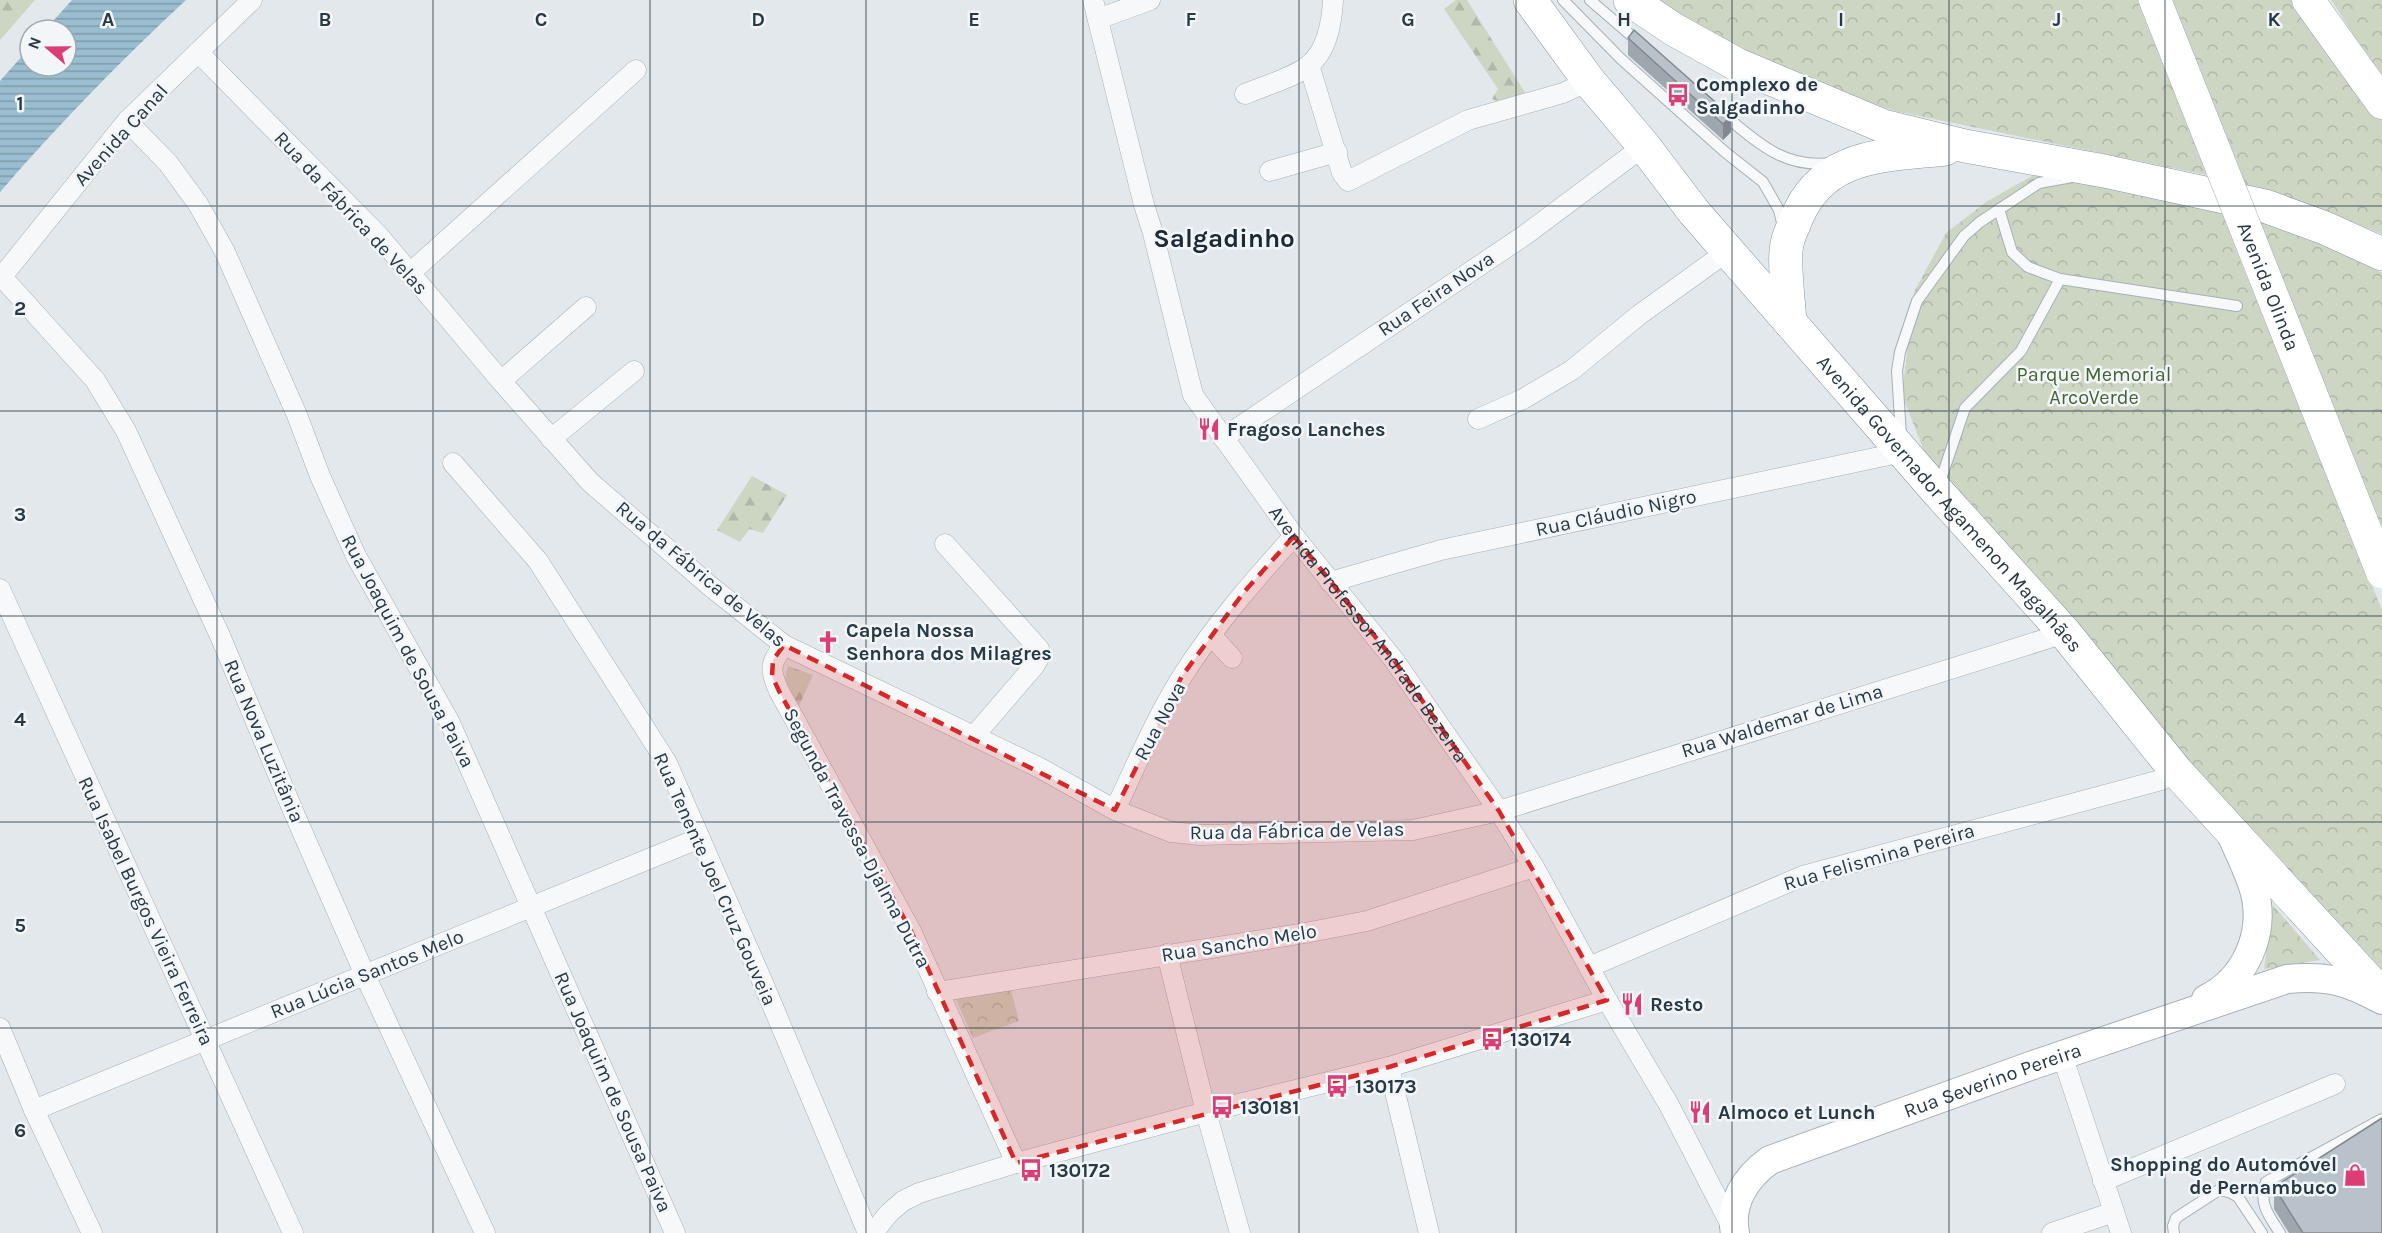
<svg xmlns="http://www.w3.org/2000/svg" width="2382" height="1233" viewBox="0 0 2382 1233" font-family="Karla,sans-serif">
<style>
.forest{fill:url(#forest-firs)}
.park{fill:url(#park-crowns)}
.water{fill:url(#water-rules)}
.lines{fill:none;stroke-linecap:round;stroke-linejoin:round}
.lane-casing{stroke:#a6b0b7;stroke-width:12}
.street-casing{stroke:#a6b0b7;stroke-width:21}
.secondary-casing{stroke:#a6b0b7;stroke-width:30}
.primary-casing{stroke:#a0afb9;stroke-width:33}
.highway-casing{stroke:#8899a4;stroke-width:34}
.lane{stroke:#f6f8f9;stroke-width:10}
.street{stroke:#f6f8f9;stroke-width:20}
.secondary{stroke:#fff;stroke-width:28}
.primary{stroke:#fff;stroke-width:32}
.highway{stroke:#fff;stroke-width:33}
.primary-bridge-casing{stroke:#a0afb9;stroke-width:33;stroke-linecap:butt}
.primary-bridge{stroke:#fff;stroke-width:32}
.wall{fill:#9fa7ae}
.shaded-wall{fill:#82888d}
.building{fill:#b9c2ca;stroke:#82888d;stroke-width:1.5}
.marked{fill:#d62828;fill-opacity:0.2;stroke:#d62828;stroke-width:4.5;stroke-dasharray:12 8;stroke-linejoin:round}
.grid{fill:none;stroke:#283946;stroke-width:1.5;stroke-opacity:0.55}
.labels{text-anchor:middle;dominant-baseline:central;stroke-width:5;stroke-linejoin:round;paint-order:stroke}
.poi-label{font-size:20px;font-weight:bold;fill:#283946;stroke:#f2f6f9;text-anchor:start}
.street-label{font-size:20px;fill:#283946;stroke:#f2f6f9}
.park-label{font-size:20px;fill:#466334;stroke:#f2f6f9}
.district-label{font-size:26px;font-weight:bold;fill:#1b2a37;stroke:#f2f6f9}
.grid-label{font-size:20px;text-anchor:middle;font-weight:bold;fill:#283946;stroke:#f2f6f9;stroke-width:5;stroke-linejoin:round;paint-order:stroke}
</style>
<defs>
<pattern id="forest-firs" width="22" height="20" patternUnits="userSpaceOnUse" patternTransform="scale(1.5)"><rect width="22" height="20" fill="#ccd6c3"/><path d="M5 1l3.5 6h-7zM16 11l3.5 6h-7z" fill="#afb8a9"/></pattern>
<pattern id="park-crowns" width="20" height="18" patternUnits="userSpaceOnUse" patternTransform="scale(1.5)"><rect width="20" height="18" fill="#ccd6c3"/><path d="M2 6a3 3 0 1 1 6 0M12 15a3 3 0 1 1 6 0" fill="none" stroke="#afb8a9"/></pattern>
<pattern id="water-rules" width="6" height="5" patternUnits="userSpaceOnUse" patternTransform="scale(1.5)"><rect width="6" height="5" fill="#9abecf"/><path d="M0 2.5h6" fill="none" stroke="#7e9baa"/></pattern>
</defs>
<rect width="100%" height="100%" fill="#e2e8ec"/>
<g class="forest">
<path d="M0,0H35L0,40Z"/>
<path d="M1456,0H1467L1529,99L1504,104L1492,99L1498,89L1444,9Z"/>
<path d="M752,476L787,495L763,533L749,529L740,542L717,530Z"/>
<path d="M788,666L813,675L798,708L782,691Z"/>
</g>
<g class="park">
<path d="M1630,0H2142L2207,175L1895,111L1811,84Z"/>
<path d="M2157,0H2298L2382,119V234L2290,199L2223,180Z"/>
<path d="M2331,0H2382V81L2337,9Z"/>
<path d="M2087,161L2326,244L2382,273V583L2232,240L2382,610V990L1937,484L1902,395L1914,292L1946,233L1986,202L2044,169Z"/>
<path d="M2273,905L2320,960L2264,969Z"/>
<path d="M1011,990L1019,1021L973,1038L955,997Z"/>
</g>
<path class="water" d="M72,0H186C121,60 58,125 0,192V81L30,47V66H66V30H45Z"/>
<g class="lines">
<g class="lane-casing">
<g id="lane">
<path d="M1563,0L1621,59L1725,152L1763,182L1779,210L1783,227"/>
<path d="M1590,0L1641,44"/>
<path d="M1722,113C1756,141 1783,169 1831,163"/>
<path d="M1999,209L2012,252L2028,267L2060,279L2237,306"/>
<path d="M1901,436L1897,371L1900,352L1917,301L1964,236L1980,222L2039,183L2072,177"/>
<path d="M1939,485L1965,408L2021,351L2060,279"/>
<path d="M2174,1233L2173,1226L2176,1218L2219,1190L2229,1192L2238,1197L2262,1233"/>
<path d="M2280,1233C2269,1216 2258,1203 2266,1182L2382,1119"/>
</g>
</g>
<g class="street-casing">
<g id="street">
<path id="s1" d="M1093,0L1144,205L1153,233L1193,395L1294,536L1394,660L1499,811L1534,867L1607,1000L1669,1105L1733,1229"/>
<path d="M1098,19L1150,0"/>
<path d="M198,52L379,236L501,381L590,482L710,586L784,645L1040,768L1115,810L1171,832L1200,835L1413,830L1499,811L2065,633"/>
<path d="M1309,65L1342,173L1348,181L1468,120L1563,93L1589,81"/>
<path d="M1245,94C1263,86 1294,78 1309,65C1327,51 1332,21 1333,0"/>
<path d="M127,121L168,163L198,204L225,252L297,415L320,476L356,556L450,723L675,1233"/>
<path d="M1270,171L1337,152"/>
<path d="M410,273L636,70"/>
<path d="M2,277L95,380L126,431L221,638L294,813L365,975L485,1233"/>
<path d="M0,279L127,121L252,0"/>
<path d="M501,381L586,307"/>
<path d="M1478,419L1523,399L1572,370L1639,315L1728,251"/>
<path d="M1223,438L1525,235L1644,146"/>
<path d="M551,439L634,371"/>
<path d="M453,463L538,561L667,763L763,983L868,1233"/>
<path d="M945,544L1039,649L1040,656L1035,665L974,736"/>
<path d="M1330,582L1441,550L1903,452"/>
<path d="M0,589L293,1233"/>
<path d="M1211,635L1232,658"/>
<path d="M784,645C770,664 769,669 779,691L911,931L1016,1163"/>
<path d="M1115,810C1136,765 1156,718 1183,675C1215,625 1254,580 1294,536"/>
<path d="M1167,954L1206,1112L1240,1233"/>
<path d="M1589,967L1803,876L2161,780L2177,772"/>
<path d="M937,992L1305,933L1367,921L1534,867"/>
<path d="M0,1028L34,1110L92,1233"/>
<path d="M2062,1055L2121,1233"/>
<path d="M1389,1067L1429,1233"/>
<path d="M34,1110L700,838"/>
<path d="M2103,1181L2335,1084"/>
<path d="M873,1233L889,1213L903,1201L919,1193L1016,1163L1206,1112L1389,1067L1607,1000"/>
<path d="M2052,1233L2114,1212"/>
</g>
</g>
<g class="secondary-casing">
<g id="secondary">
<path d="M2206,999C2245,980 2265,935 2255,893C2250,874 2240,855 2232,836"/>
<path id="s2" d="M1735,1233C1729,1203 1746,1177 1770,1160L2033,1065L2287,979C2327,975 2347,981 2382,1000"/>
</g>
</g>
<g class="primary-casing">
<path id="primary" d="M2308,0L2382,103"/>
</g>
<g class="highway-casing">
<g id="highway">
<path id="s3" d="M1530,0L1589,81L1644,146L1694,212L1937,491L2065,633L2177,772L2382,995"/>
<path d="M1630,0L1673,29L1738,65L1883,126L1965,146L2104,171L2265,206L2325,228L2382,254"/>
<path d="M1790,322C1789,304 1783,260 1787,244C1788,237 1792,229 1795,222C1821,153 1883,156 1945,149"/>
</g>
</g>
<use href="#lane" class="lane"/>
<use href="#street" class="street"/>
<use href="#secondary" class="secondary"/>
<use href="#primary" class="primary"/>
<use href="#highway" class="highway"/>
<g class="primary-bridge-casing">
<g id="primary-bridge">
<path id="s4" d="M2155,0L2382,572"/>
</g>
</g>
<use href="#primary-bridge" class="primary-bridge"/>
</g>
<g class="wall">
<path d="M1628,38L1731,116V132L1723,140L1628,55Z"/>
<path d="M2274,1187L2382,1233H2289L2274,1209Z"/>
</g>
<path class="shaded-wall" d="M1731,116V132L1723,140V124Z"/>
<g class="building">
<path d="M1634,30L1731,116L1723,124L1628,38Z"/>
<path d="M2382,1118V1233H2303L2274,1187Z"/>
</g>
<path class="marked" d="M1294,536L1394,660L1499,811L1607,1000L1389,1067L1016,1163L911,931L779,691L772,676L773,660L784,645L1115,810L1182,676L1244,592Z"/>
<path class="grid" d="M217,0V1233M433,0V1233M650,0V1233M866,0V1233M1083,0V1233M1299,0V1233M1516,0V1233M1732,0V1233M1949,0V1233M2165,0V1233M0,206H2382M0,411H2382M0,616H2382M0,822H2382M0,1028H2382"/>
<defs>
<g id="bus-bare" transform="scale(1.8)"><path d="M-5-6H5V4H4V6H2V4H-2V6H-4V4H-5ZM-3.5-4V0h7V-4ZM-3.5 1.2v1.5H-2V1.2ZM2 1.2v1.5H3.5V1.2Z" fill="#db3d74" stroke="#f2f6f9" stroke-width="2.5" paint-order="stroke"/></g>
<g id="restaurant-bare" transform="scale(1.8)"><path d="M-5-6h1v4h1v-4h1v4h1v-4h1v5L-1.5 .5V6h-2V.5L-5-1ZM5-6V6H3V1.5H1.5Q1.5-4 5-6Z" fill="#db3d74" stroke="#f2f6f9" stroke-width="2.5" paint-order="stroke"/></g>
<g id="church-bare" transform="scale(1.8)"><path d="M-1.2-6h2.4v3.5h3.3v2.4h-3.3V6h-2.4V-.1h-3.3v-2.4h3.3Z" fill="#db3d74" stroke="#f2f6f9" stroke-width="2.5" paint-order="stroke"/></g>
<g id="shop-bare" transform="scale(1.8)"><path d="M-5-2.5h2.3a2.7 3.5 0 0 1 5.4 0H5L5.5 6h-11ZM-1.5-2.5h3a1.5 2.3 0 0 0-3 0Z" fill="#db3d74" stroke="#f2f6f9" stroke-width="2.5" paint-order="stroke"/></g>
</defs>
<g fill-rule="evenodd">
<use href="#bus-bare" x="1678" y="95"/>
<use href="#restaurant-bare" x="1209" y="429"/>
<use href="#church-bare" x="828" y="642"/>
<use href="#restaurant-bare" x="1632" y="1004"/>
<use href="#bus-bare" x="1492" y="1039"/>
<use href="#bus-bare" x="1337" y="1086"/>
<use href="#bus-bare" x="1222" y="1107"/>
<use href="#restaurant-bare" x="1700" y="1112"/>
<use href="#bus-bare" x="1031" y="1170"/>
<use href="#shop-bare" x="2355" y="1175"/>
</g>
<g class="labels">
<g class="poi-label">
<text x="1696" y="84">Complexo de<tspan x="1696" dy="23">Salgadinho</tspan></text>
<text x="1227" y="429">Fragoso Lanches</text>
<text x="846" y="630">Capela Nossa<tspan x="846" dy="23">Senhora dos Milagres</tspan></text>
<text x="1650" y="1004">Resto</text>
<text x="1510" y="1039">130174</text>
<text x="1355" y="1086">130173</text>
<text x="1240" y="1107">130181</text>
<text x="1718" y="1112">Almoco et Lunch</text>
<text x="2337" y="1164" text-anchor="end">Shopping do Automóvel<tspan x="2337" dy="23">de Pernambuco</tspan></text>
<text x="1049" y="1170">130172</text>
</g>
<g class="street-label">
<text transform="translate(121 135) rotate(-48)">Avenida Canal</text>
<text transform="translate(351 213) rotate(47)">Rua da Fábrica de Velas</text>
<text stroke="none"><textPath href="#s4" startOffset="308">Avenida Olinda</textPath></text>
<text transform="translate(1436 294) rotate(-34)">Rua Feira Nova</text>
<text stroke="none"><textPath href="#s3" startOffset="656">Avenida Governador Agamenon Magalhães</textPath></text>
<text transform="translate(1616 513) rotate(-12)">Rua Cláudio Nigro</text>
<text transform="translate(701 574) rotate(40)">Rua da Fábrica de Velas</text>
<text stroke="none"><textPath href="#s1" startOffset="704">Avenida Professor Andrade Bezerra</textPath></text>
<text transform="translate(408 651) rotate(62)">Rua Joaquim de Sousa Paiva</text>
<text transform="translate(1160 721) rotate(-62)">Rua Nova</text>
<text transform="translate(1782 721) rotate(-17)">Rua Waldemar de Lima</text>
<text transform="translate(264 741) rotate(67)">Rua Nova Luzitânia</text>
<text transform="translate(1297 831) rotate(-1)">Rua da Fábrica de Velas</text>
<text transform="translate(857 838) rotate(62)">Segunda Travessa Djalma Dutra</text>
<text transform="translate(1879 857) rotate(-16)">Rua Felismina Pereira</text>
<text transform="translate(715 879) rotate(66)">Rua Tenente Joel Cruz Gouveia</text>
<text transform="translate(146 911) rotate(65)">Rua Isabel Burgos Vieira Ferreira</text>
<text transform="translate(1239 943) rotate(-9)">Rua Sancho Melo</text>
<text transform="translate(367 974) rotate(-22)">Rua Lúcia Santos Melo</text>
<text stroke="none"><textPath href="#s2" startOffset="322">Rua Severino Pereira</textPath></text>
<text transform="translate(613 1092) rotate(66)">Rua Joaquim de Sousa Paiva</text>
</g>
<g class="park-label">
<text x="2094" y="374">Parque Memorial<tspan x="2094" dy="23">ArcoVerde</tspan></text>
</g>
<g class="district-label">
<text x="1224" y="238">Salgadinho</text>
</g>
</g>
<g class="grid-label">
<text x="108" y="26">A</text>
<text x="325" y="26">B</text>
<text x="541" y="26">C</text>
<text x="758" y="26">D</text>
<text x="974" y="26">E</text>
<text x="1191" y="26">F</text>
<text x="1408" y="26">G</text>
<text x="1624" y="26">H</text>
<text x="1841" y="26">I</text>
<text x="2057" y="26">J</text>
<text x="2274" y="26">K</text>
<text x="20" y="110">1</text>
<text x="20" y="315">2</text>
<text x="20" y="521">3</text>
<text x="20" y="726">4</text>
<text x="20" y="932">5</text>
<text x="20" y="1137">6</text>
</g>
<g transform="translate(48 48) rotate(290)"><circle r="28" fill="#f2f6f9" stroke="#a1aab1" stroke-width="1.5"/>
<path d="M0-4.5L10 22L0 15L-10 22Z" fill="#db3d74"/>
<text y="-9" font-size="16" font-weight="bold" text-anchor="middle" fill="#283946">N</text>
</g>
</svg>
